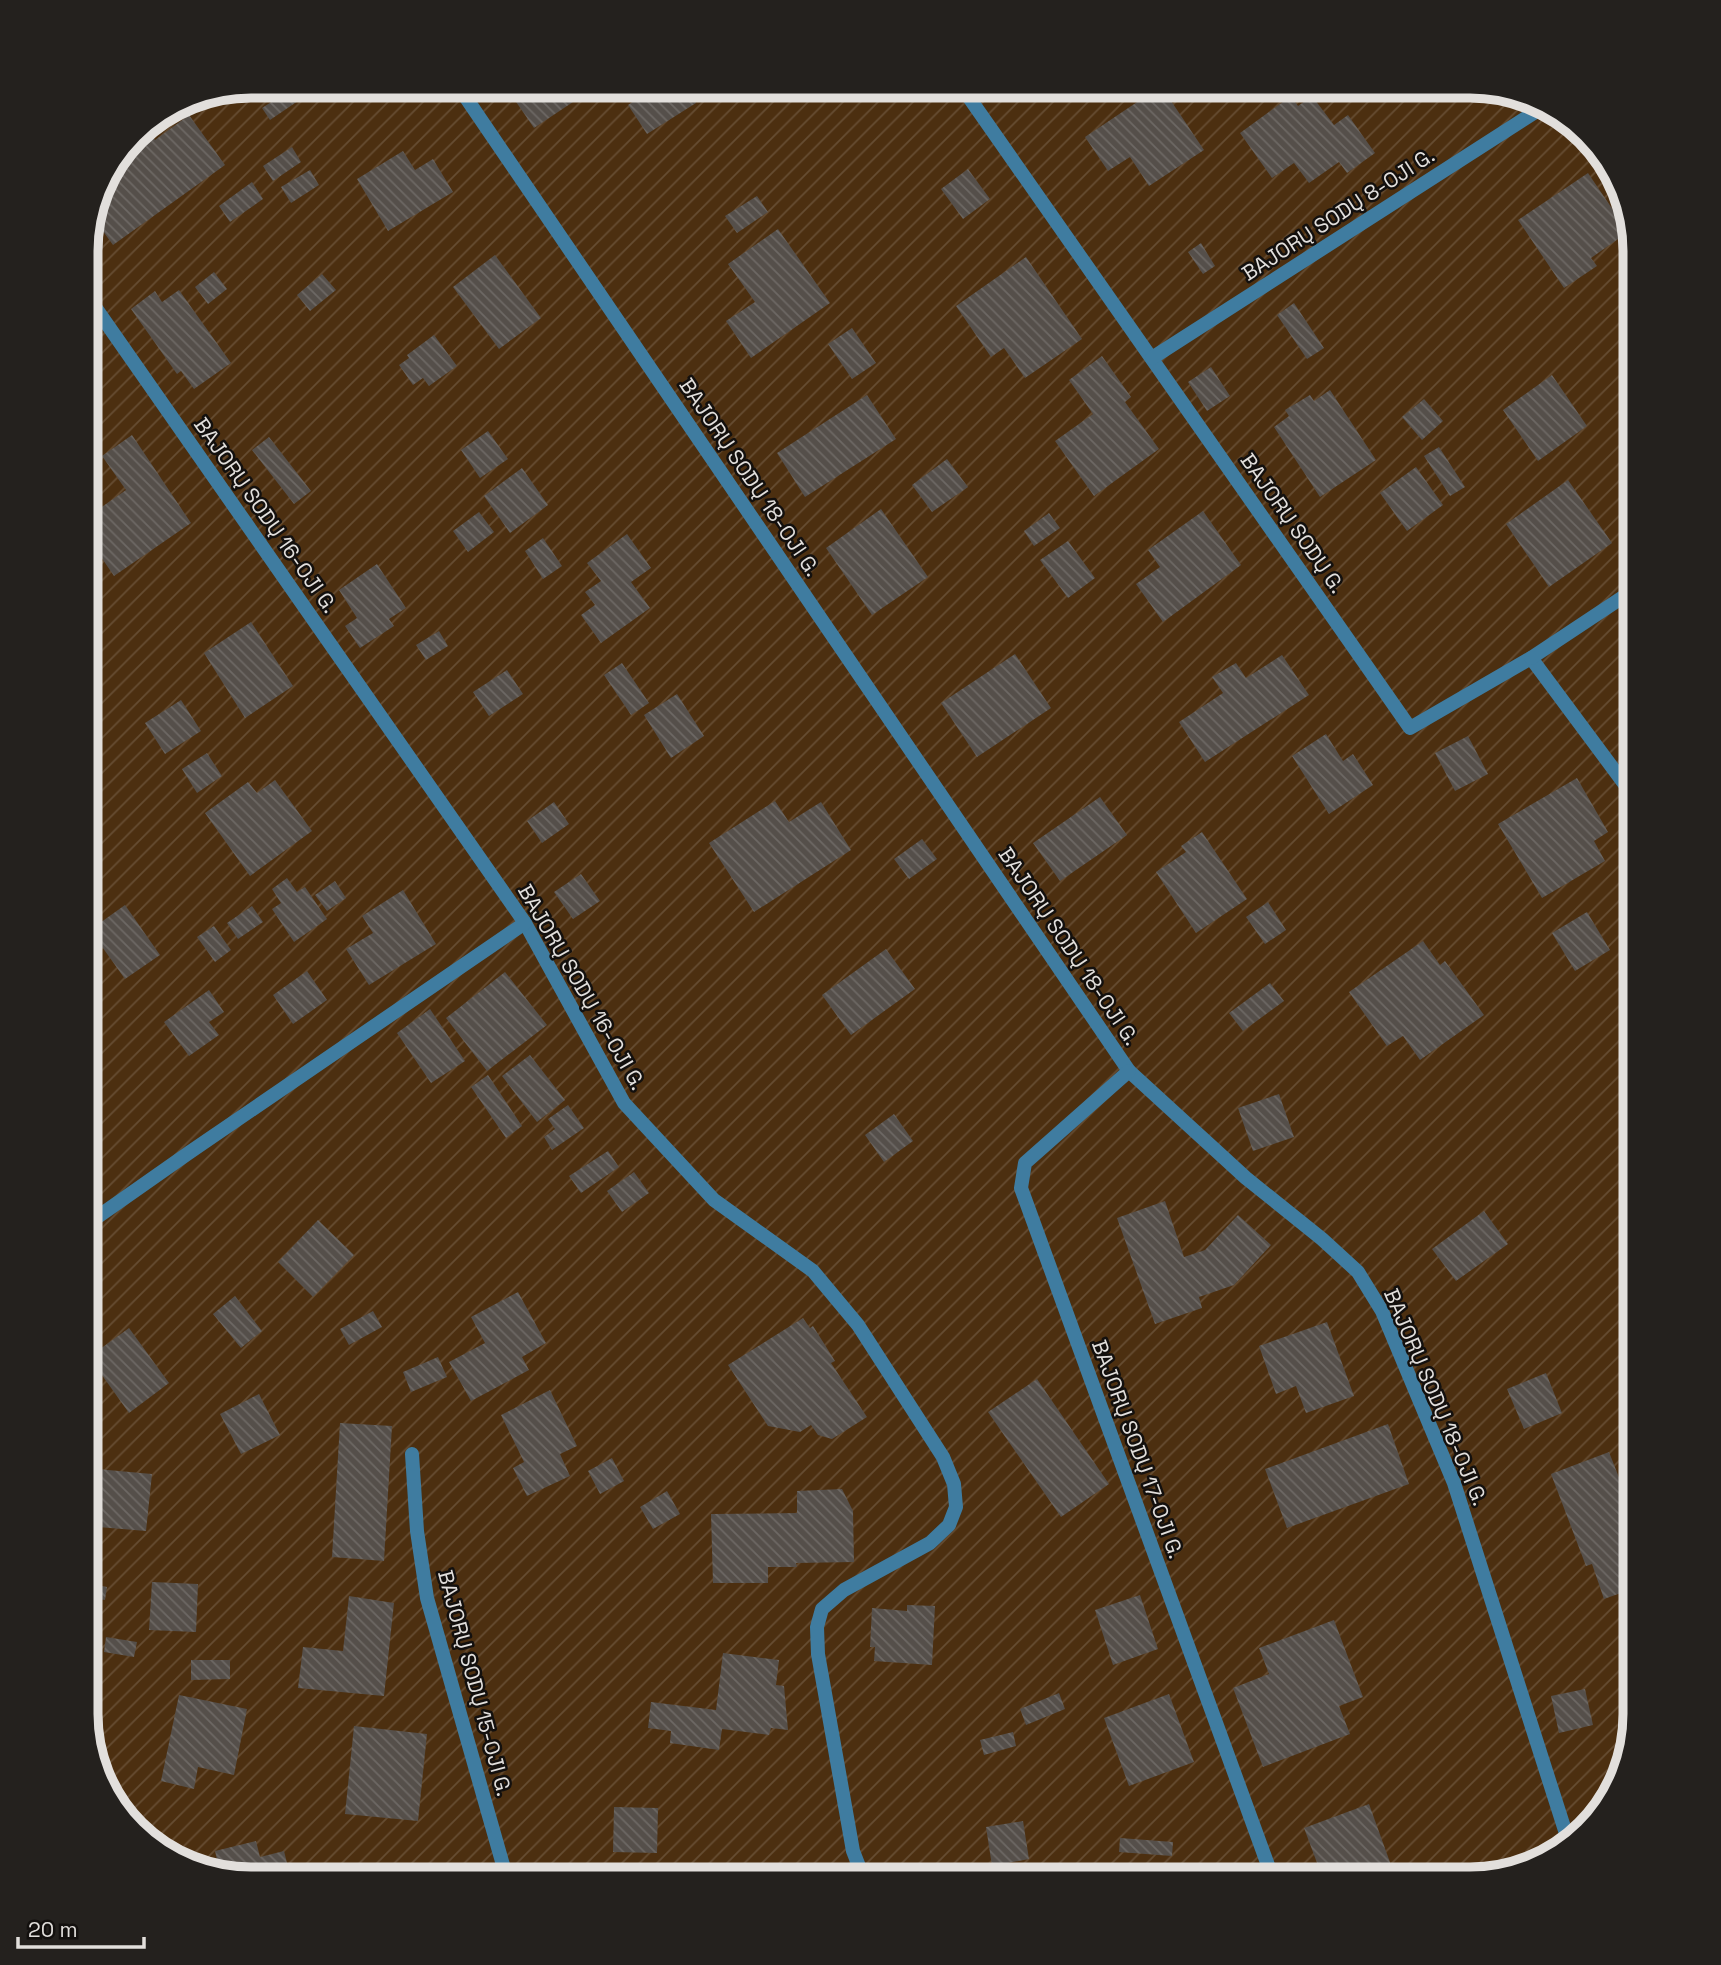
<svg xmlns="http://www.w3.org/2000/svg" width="1721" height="1965" viewBox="0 0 1721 1965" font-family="'Space Grotesk',sans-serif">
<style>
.garden{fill:url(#garden-furrows)}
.building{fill:url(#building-back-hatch)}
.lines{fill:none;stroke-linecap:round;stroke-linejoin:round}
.minor{stroke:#3f7ca0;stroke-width:14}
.labels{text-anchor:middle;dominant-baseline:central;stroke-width:5;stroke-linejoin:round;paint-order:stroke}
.street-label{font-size:21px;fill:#e2dfdc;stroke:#13100e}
.rim{fill:none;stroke:#e2dfdc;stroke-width:9}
</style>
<defs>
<pattern id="garden-furrows" width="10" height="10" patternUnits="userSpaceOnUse" patternTransform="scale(1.75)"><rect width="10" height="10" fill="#4c2f10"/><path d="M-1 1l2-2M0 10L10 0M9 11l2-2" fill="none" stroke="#664d32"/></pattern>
<pattern id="building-back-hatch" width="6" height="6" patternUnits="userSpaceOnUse" patternTransform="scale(1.75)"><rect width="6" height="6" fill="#554f4a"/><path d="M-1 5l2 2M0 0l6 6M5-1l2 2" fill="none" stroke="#6d6864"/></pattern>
</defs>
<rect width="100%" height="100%" fill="#2c2722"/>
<path class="garden" d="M251,86H1481L1544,103L1601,151L1635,250V1715L1618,1788L1570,1845L1471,1879H250L177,1862L120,1814L86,1715V239L103,177L142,127L188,98Z"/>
<g class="building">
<path d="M310,86H332L317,96Z"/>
<path d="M505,86H576L582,96L534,128Z"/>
<path d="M657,86H685L696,103L647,134L628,105Z"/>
<path d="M868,86H893L876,98Z"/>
<path d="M1095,86H1124L1104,99Z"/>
<path d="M1161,86L1204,150L1149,186L1130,157L1108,171L1085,137Z"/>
<path d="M1273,86H1297L1280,97Z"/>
<path d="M291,89L298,101L270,120L262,108Z"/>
<path d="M1291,96L1298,106L1312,96L1334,125L1348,115L1375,153L1347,173L1339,162L1309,183L1294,163L1272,178L1240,133Z"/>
<path d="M189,115L225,165L113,245L92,216L103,177L142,127L144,125L155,140Z"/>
<path d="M1567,122L1601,151L1609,172L1594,152L1587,157L1564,125Z"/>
<path d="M292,147L301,162L273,181L263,166Z"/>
<path d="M403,151L415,170L433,159L453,192L388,231L357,179Z"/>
<path d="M968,169L990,199L963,219L941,189Z"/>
<path d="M310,170L319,185L291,203L281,187Z"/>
<path d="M1588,173L1628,232L1591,258L1597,266L1564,288L1518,220Z"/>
<path d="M252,182L263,199L230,222L219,206Z"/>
<path d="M757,196L768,212L737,233L725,216Z"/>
<path d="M778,229L830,303L751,358L726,321L755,302L728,264Z"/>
<path d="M1201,243L1215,266L1203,274L1188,252Z"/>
<path d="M1635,251V285L1620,261Z"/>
<path d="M495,255L541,318L499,349L453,287Z"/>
<path d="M1026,257L1082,339L1025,378L1004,348L991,357L956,306Z"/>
<path d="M214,272L227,289L208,304L195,287Z"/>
<path d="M322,274L336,290L310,311L297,295Z"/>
<path d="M179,290L231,363L194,389L181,371L177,374L131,309L155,291L162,302Z"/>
<path d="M1294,303L1324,348L1307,359L1277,315Z"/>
<path d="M852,328L876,363L852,379L828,344Z"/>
<path d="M434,335L457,366L429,386L423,378L413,385L399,365L409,358L407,355Z"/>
<path d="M1102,356L1131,397L1125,402L1159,449L1094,496L1055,441L1093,414L1069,380Z"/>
<path d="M1211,367L1230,396L1207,411L1188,382Z"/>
<path d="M1552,375L1587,426L1538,461L1503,410Z"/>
<path d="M1330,390L1376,460L1320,497L1274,427L1289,416L1285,410L1310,395L1314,401Z"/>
<path d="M867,395L896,439L805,497L777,453Z"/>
<path d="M1424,399L1443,421L1422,440L1402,417Z"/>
<path d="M488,431L508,459L480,478L461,450Z"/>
<path d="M132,435L191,523L114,576L86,535V518L126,490L102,456Z"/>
<path d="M269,437L311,491L294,504L252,450Z"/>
<path d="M1439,447L1465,487L1450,496L1424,456Z"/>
<path d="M947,459L968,487L932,512L912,485Z"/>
<path d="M1416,467L1443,505L1407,531L1380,493Z"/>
<path d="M522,468L548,505L510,533L484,496Z"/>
<path d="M1568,480L1612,543L1549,587L1506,524Z"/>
<path d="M881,509L928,577L872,615L826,548Z"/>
<path d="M1203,511L1241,565L1163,622L1136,584L1160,567L1148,550Z"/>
<path d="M479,512L494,532L468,552L453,531Z"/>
<path d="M1049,513L1060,528L1034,546L1024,531Z"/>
<path d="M627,534L651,568L631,582L650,608L601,643L581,615L595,605L585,592L601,581L587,563Z"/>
<path d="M543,538L562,566L543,579L525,551Z"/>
<path d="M1068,541L1095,578L1068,598L1040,560Z"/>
<path d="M377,564L406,608L389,619L394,626L360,648L345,626L357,618L339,590Z"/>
<path d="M251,622L293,686L245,718L204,653Z"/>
<path d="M439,631L448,646L426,660L416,645Z"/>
<path d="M1015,654L1051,708L977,757L941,703Z"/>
<path d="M1282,655L1309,695L1205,762L1179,722L1223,693L1212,677L1236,663L1246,678Z"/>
<path d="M622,663L649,703L631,715L604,675Z"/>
<path d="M507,670L523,694L489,716L473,692Z"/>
<path d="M677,694L704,736L671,758L644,715Z"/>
<path d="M181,700L201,731L165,754L145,723Z"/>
<path d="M1326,734L1343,761L1353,754L1373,785L1329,814L1292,756Z"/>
<path d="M1468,736L1488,774L1455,791L1435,753Z"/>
<path d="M207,753L222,776L197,793L182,769Z"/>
<path d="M1577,778L1608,832L1594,841L1605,861L1542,898L1498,824Z"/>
<path d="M275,780L312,831L250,876L205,813L248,782L257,793Z"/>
<path d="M86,783L97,799L86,806Z"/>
<path d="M1100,797L1127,835L1060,881L1033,843Z"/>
<path d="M775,801L789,822L821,802L851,850L754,912L709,843Z"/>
<path d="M554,802L569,824L542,843L527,821Z"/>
<path d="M1202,832L1247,899L1196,933L1156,872L1186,852L1181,846Z"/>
<path d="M922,839L937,859L909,879L894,859Z"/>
<path d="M581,874L600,901L573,919L554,892Z"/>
<path d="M287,878L297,892L305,887L327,919L294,942L272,909L281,903L272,889Z"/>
<path d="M335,881L346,898L327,911L315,895Z"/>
<path d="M403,890L436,944L369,985L346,949L373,933L362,916Z"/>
<path d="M1268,902L1286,930L1265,944L1246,917Z"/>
<path d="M125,905L160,955L125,979L90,930Z"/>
<path d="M252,906L263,922L238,939L227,923Z"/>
<path d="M1587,912L1610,950L1575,971L1552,933Z"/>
<path d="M214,926L231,950L215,962L197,937Z"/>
<path d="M1423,941L1440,965L1445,961L1484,1015L1420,1060L1403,1036L1387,1046L1349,992Z"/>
<path d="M886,949L915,989L851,1035L822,995Z"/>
<path d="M307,971L327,1000L293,1024L273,995Z"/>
<path d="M505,972L547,1025L487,1071L446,1018Z"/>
<path d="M1270,983L1284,1001L1243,1031L1229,1013Z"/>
<path d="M209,990L224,1012L209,1022L219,1035L189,1056L164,1022Z"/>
<path d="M430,1009L465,1061L431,1083L397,1033Z"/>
<path d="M530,1055L565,1100L537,1122L502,1076Z"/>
<path d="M488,1075L522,1126L506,1138L471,1087Z"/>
<path d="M1279,1094L1294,1137L1253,1151L1238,1108Z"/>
<path d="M568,1105L584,1128L552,1150L544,1137L555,1129L548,1119Z"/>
<path d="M894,1114L913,1141L884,1162L865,1135Z"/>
<path d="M608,1151L619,1167L581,1193L569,1176Z"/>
<path d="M634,1172L649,1193L622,1212L607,1191Z"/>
<path d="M1165,1201L1184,1257L1205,1250L1238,1215L1271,1245L1234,1285L1199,1297L1202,1308L1155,1324L1117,1218Z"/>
<path d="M1484,1211L1508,1244L1456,1281L1432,1249Z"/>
<path d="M318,1220L354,1255L313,1297L278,1262Z"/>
<path d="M518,1292L546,1343L522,1357L529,1370L471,1401L449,1362L485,1343L471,1317Z"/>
<path d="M235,1296L262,1331L241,1348L213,1314Z"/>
<path d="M373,1311L382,1327L349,1345L340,1329Z"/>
<path d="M803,1318L810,1328L813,1326L835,1361L831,1363L867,1417L832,1439L818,1435L811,1425L800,1432L768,1426L728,1365Z"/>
<path d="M1327,1322L1354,1396L1306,1413L1296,1386L1276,1394L1259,1346Z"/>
<path d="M129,1328L169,1383L129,1413L89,1357Z"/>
<path d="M438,1357L447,1377L411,1392L403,1372Z"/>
<path d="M1546,1373L1562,1413L1524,1429L1507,1389Z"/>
<path d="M1037,1379L1109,1484L1061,1517L988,1412Z"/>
<path d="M550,1390L577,1446L560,1454L570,1476L527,1496L513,1468L524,1462L501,1415Z"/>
<path d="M259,1394L280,1435L241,1454L220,1414Z"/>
<path d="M340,1423L392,1426L384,1561L332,1557Z"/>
<path d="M1388,1424L1409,1484L1287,1528L1265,1469Z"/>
<path d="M1609,1452L1620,1480L1627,1477L1635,1498V1588L1604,1599L1592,1564L1586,1566L1551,1474Z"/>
<path d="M612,1458L624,1481L600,1494L588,1471Z"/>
<path d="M86,1468L152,1474L146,1531L86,1526Z"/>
<path d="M842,1489L853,1511L854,1562L796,1563L797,1567H768V1583H713L711,1514L797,1513V1491Z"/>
<path d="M667,1491L680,1514L653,1529L640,1507Z"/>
<path d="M152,1582L198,1584L196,1632L149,1630Z"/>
<path d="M87,1583L107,1587L105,1600L86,1597Z"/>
<path d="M1140,1595L1158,1649L1113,1665L1095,1610Z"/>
<path d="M349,1596L394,1603L384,1696L298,1688L303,1647L343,1651Z"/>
<path d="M907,1605L935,1606L932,1665L874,1661L875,1647H870L872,1608L907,1611Z"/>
<path d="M1334,1620L1363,1697L1339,1706L1350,1734L1263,1767L1233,1688L1269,1674L1259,1648Z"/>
<path d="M106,1637L137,1642L134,1657L104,1652Z"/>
<path d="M723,1653L779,1660L776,1685L784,1686L788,1730L771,1728L769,1735L722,1729L719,1750L670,1743L671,1731L648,1728L651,1702L716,1710Z"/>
<path d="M191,1660H230V1679L191,1680Z"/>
<path d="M1585,1689L1593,1725L1559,1733L1551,1696Z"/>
<path d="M1059,1693L1065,1709L1026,1725L1020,1709Z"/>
<path d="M1169,1694L1194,1762L1129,1786L1104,1718Z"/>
<path d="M179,1695L247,1709L234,1775L198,1767L194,1789L161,1781Z"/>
<path d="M354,1726L427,1734L418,1821L345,1814Z"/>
<path d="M1013,1732L1016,1746L984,1755L980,1740Z"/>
<path d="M1369,1804L1396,1879H1323L1304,1828Z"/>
<path d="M614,1807L658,1808L657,1853L613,1852Z"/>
<path d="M1023,1821L1029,1859L992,1866L986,1827Z"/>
<path d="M1120,1838L1173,1842L1172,1856L1119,1852Z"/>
<path d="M256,1841L260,1857L284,1851L291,1879H250L220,1872L215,1851Z"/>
<path d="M1238,1873V1879H1197V1874Z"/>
</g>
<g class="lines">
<g class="minor">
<path d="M458,86L1129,1071L1246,1178L1322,1239L1358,1272L1382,1311L1454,1483L1570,1846"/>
<path d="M961,86L1410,728L1531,658L1635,798"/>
<path d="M86,294L525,923L624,1103L714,1200L813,1271L858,1325L943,1457L954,1484L956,1507L949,1525L930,1543L844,1590L822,1609L817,1627L818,1654L853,1851L864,1879"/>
<path d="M1152,358L1546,105"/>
<path d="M1531,658L1635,589"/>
<path d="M1129,1071L1025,1163L1021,1188L1273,1879"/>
<path d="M86,1225L190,1152L525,923"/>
<path d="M412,1454L417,1531L427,1598L507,1879"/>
</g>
</g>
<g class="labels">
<g class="street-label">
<text transform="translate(1338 214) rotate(-33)">BAJORŲ SODŲ 8-OJI G.</text>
<text transform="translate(750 477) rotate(56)">BAJORŲ SODŲ 18-OJI G.</text>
<text transform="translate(266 515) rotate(55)">BAJORŲ SODŲ 16-OJI G.</text>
<text transform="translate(1293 523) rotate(55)">BAJORŲ SODŲ G.</text>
<text transform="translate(1069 946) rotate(56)">BAJORŲ SODŲ 18-OJI G.</text>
<text transform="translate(582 987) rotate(60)">BAJORŲ SODŲ 16-OJI G.</text>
<text transform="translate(1436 1397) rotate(67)">BAJORŲ SODŲ 18-OJI G.</text>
<text transform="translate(1138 1449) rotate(70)">BAJORŲ SODŲ 17-OJI G.</text>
<text transform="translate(475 1683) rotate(75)">BAJORŲ SODŲ 15-OJI G.</text>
</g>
</g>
<path d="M0 0H1721V1965H0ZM251 98H1470A153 153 0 0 1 1623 251V1714A153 153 0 0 1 1470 1867H251A153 153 0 0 1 98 1714V251A153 153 0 0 1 251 98Z" fill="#24211e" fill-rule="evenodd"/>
<path class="rim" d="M251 98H1470A153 153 0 0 1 1623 251V1714A153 153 0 0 1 1470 1867H251A153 153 0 0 1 98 1714V251A153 153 0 0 1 251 98Z"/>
<path d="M18 1937v10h126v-10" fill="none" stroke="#e2dfdc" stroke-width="3.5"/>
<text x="28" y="1937" font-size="21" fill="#e2dfdc" stroke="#13100e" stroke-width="5" paint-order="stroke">20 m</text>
</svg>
